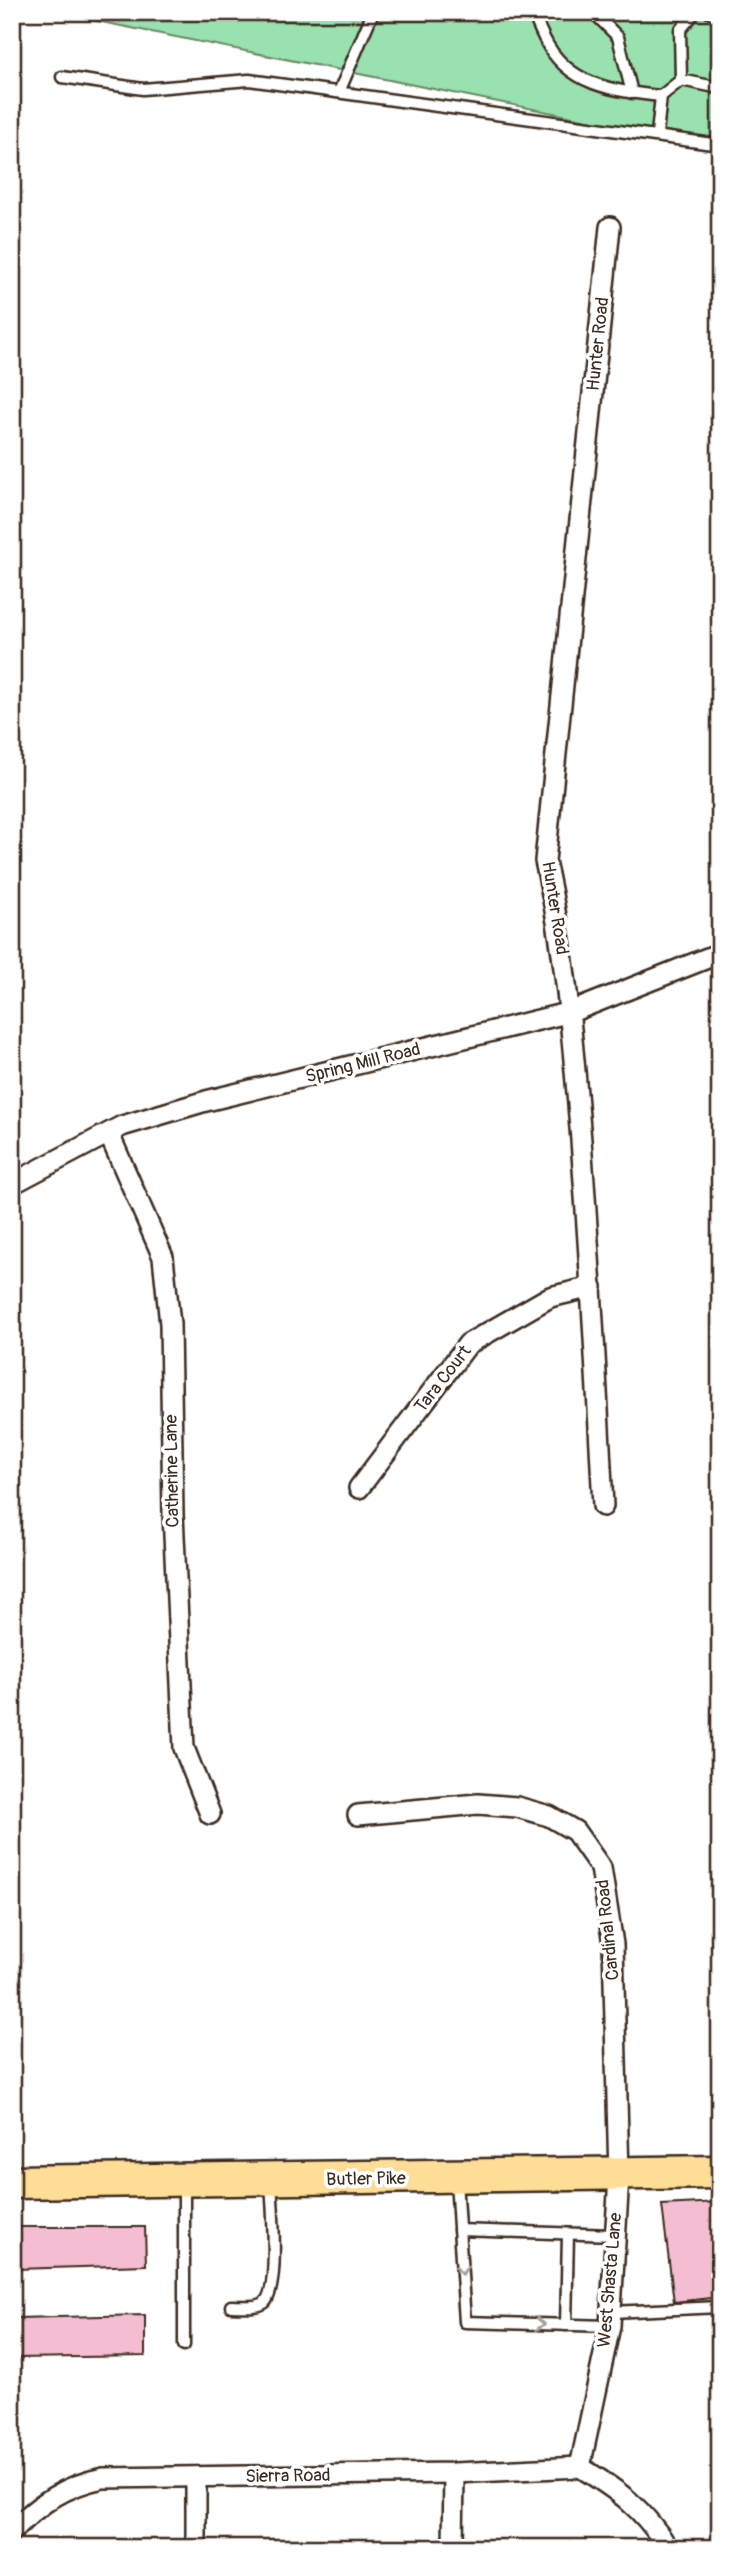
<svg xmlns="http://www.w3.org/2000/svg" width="732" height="2560" viewBox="0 0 732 2560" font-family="Pangolin,sans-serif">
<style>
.green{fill:#99e1af;stroke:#6a8666;stroke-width:2}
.building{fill:#f5bdd2;stroke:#3b2a1e;stroke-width:2}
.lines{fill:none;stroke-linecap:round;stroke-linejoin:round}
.service-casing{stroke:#3b2a1e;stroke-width:15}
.minor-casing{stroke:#3b2a1e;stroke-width:24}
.primary-casing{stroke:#3b2a1e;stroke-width:37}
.service{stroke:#fff;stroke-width:10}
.minor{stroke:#fff;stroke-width:19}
.primary{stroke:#fedd96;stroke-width:32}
.oneway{stroke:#a79f9a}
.labels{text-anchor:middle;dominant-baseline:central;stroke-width:7;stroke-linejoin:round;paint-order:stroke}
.street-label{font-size:18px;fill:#3b2a1e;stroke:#fff}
</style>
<rect width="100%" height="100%" fill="#fff"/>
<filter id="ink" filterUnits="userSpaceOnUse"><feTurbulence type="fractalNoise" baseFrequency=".0143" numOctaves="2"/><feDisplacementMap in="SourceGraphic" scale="14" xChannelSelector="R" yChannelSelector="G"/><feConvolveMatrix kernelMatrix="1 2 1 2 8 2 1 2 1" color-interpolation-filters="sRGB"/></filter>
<g filter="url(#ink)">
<path class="green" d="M52,12H720V145L657,134Z"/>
<g class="building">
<path d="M720,2202V2297L674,2302L662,2205Z"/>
<path d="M15,2227H145L146,2265L16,2269Z"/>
<path d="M145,2315V2356L17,2358L16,2318Z"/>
</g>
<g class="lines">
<g class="service-casing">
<g id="service">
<path d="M534,12C535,21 540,29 544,38C567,86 614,91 661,96"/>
<path d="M593,12L618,37L632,93"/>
<path d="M695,12L680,30L681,80L720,88"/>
<path d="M709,12L720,15"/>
<path d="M62,77L143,89L249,80L720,145"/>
<path d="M339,92L373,12"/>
<path d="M657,134L661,96L681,80"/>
<path d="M456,2180L465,2322L610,2326"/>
<path d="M184,2184V2345"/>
<path d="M459,2230L614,2235"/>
<path d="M231,2306C240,2306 256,2308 264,2303C280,2290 272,2203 271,2182"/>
<path d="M611,2312L720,2307"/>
<path d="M566,2325L568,2234"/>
</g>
</g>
<g class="minor-casing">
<g id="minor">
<path d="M109,1134L163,1257L170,1324L173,1514L184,1748L210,1814"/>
<path d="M12,1184L122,1126L206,1101L571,1012L720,953"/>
<path d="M359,1488L468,1344L550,1297L592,1287"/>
<path d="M603,1506C597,1384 590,1262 581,1140C573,1046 566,953 545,861L610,227"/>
<path d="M358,1815L478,1804L517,1807L549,1816L575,1831L601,1868L613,1944L619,2176L610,2326L580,2467"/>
<path d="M580,2467C619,2491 643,2508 668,2548"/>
<path d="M12,2531C40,2503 64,2486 103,2478L454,2473L580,2467"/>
<path d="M196,2548V2477"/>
<path d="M453,2548L454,2473"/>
</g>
</g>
<g class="primary-casing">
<path id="primary" d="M12,2182L720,2172"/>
</g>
<use href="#service" class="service"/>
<use href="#minor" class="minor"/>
<use href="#primary" class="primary"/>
</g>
<defs><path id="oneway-chevron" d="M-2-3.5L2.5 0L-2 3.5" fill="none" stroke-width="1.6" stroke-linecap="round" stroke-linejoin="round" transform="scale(1.75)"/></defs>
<g class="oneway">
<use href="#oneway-chevron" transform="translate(462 2270) rotate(86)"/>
<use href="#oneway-chevron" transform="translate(540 2324) rotate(2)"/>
</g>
</g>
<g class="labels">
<g class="street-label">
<text transform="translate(598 344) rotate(-84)">Hunter Road</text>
<text transform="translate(555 908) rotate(81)">Hunter Road</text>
<text transform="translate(363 1063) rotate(-14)">Spring Mill Road</text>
<text transform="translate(443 1379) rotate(-52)">Tara Court</text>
<text transform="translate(172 1471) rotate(-91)">Catherine Lane</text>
<text transform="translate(608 1930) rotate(-96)">Cardinal Road</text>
<text transform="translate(366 2179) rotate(-1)">Butler Pike</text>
<text transform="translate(610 2280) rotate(-85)">West Shasta Lane</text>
<text transform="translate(288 2476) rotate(-1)">Sierra Road</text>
</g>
</g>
<rect width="732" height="2560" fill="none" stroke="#fff" stroke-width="42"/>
<rect x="21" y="21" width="690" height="2518" fill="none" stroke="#3b2a1e" stroke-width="2.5" filter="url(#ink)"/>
</svg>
